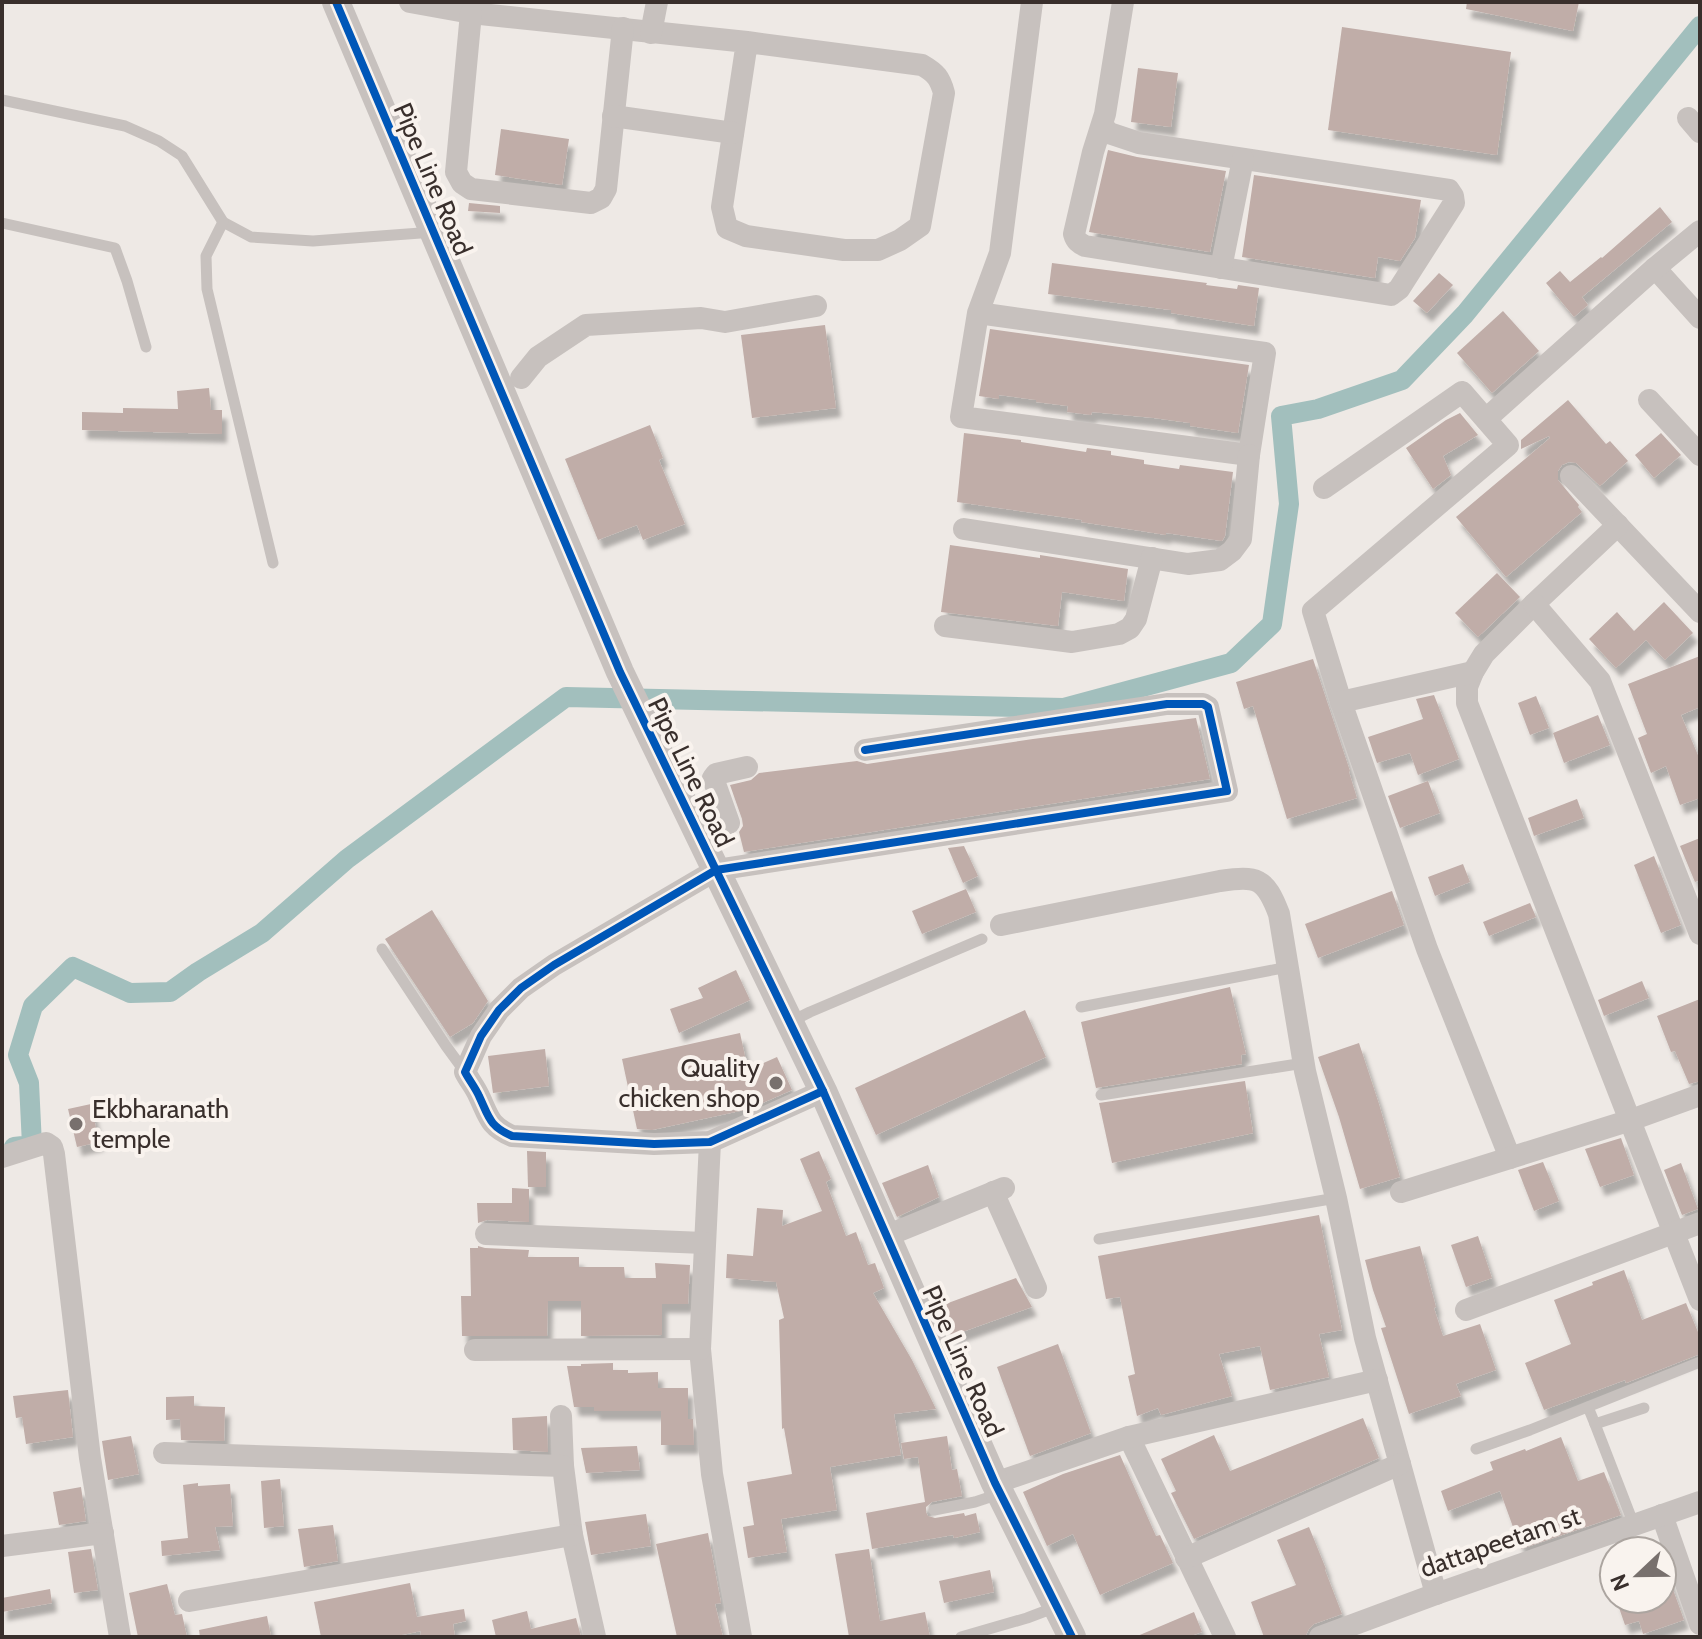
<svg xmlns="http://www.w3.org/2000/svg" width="1702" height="1639" viewBox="0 0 1702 1639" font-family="Cabin,sans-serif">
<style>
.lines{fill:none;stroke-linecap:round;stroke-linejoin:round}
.canal{stroke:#a2bfbd;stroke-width:20}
.building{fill:#c0ada8;filter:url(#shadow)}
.service{stroke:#c7c1be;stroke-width:11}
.minor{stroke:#c7c1be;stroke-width:22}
.tertiary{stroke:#c7c1be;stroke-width:28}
.cycleway-casing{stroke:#f9f3ee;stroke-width:13}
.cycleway{stroke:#0057b8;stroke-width:8}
.poi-dot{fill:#78706d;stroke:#f9f3ee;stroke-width:3}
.labels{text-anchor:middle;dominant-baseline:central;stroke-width:8;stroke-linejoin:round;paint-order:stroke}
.street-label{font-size:26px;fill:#392f2c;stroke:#f9f3ee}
.poi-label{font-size:26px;fill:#392f2c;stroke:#f9f3ee;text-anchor:end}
</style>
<defs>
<filter id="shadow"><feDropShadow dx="5" dy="9" stdDeviation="2" flood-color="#0004"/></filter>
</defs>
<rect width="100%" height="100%" fill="#eee9e5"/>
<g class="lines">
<path class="canal" d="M14,1147L32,1145L29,1083L18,1055L33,1006L73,967L130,993L170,992L198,972L262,933L347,859L566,697L1064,708L1231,663L1272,624L1289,504L1281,416L1318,409L1402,380L1465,314L1700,26"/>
</g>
<g class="building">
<path d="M1467,2H1579L1573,31L1466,9Z"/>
<path d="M1342,27L1511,52L1497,155L1328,130Z"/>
<path d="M1138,68L1178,73L1171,127L1131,122Z"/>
<path d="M501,129L569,139L562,185L495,175Z"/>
<path d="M1108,150L1137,157L1226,171L1210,252L1089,232Z"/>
<path d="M1254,175L1421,200L1415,238L1400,261L1378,257L1375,278L1242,257Z"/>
<path d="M469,203L500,206V213L468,211Z"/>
<path d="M1660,207L1672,222L1582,297L1588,305L1574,317L1546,283L1560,271L1570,282L1601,257L1602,258Z"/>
<path d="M1052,263L1207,283L1206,285L1237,289L1238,285L1259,288L1254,326L1171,313V310L1048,294Z"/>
<path d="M1439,273L1453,285L1427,313L1413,301Z"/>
<path d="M1503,311L1539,351L1492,393L1457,353Z"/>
<path d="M825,325L836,408L752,418L741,335Z"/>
<path d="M990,329L1249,365L1238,433L1190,426V423L1154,418L1092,412L1091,415L1067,412L1068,406L1036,402V400L999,395V399L979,396Z"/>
<path d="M209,388L211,410H222V434L82,430V412L123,413V408L178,409L177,391Z"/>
<path d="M1568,400L1606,444L1610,441L1628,461L1600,486L1576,463L1569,462L1562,465L1558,471V480L1579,505L1578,507L1582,512L1506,577L1456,517L1550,438L1549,436L1521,449V440Z"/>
<path d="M1460,413L1478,435L1443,456L1451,475L1433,489L1406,448L1446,420Z"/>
<path d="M650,425L663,458L659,460L685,524L643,540L637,525L598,540L565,459Z"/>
<path d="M964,433L1021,440V442L1086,452L1087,448L1111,451V455L1144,460V464L1179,469L1180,465L1233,472L1225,536L1222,541L1166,533V535L1141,531L1081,522L1082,520L957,502Z"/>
<path d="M1661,433L1681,455L1654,478L1635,455Z"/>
<path d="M950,545L1040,558V555L1128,569L1124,601L1062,592L1058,626L941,612Z"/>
<path d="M1497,573L1520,597L1478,637L1455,613Z"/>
<path d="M1664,602L1693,633L1665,660L1646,640L1616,668L1589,639L1617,612L1634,631Z"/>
<path d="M1700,656V707L1681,715L1700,760V798L1680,805L1666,766L1651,773L1638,738L1647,734L1628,684Z"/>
<path d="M1313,659L1350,771L1349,772L1357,798L1287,819L1253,706L1244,709L1236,682Z"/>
<path d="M1434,695L1459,759L1418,775L1410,753L1377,763L1368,737L1423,719L1416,699Z"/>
<path d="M1536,696L1549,728L1530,735L1518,703Z"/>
<path d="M1598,715L1610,745L1564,763L1553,733Z"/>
<path d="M1196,718L1210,779L744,852L739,832L743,826L742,819L730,785L751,780L759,773L857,761L867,764L1033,739Z"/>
<path d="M1428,781L1440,813L1400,828L1388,796Z"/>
<path d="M1577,799L1584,818L1534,836L1528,818Z"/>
<path d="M1700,838V880L1695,882L1680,846Z"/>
<path d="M964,846L978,876L963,883L948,848Z"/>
<path d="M1654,856L1681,925L1661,933L1634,865Z"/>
<path d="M1463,864L1470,882L1435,896L1428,877Z"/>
<path d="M966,889L976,912L922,934L912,911Z"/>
<path d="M1392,891L1404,925L1318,958L1305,924Z"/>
<path d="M1530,903L1536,917L1489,936L1483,922Z"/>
<path d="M432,910L488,1001L473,1023L450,1037L385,939Z"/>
<path d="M736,970L750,1000L679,1033L670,1009L703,998L698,988Z"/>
<path d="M1642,981L1649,998L1604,1016L1598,1000Z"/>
<path d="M1230,987L1246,1054L1241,1055L1242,1064L1096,1088L1081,1022Z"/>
<path d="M1700,999V1081L1689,1084L1675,1051L1671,1052L1657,1016Z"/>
<path d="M1025,1010L1046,1057L876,1135L855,1088Z"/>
<path d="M740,1033L748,1070L777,1057L792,1090L749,1109L652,1130L637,1129L622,1059Z"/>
<path d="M1359,1043L1379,1104L1400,1177L1360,1189L1339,1117L1318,1057Z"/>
<path d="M545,1049L549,1086L493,1093L488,1056Z"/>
<path d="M1245,1081L1253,1133L1112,1163L1099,1103Z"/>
<path d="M91,1104L99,1142L77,1147L68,1109Z"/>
<path d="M1621,1138L1634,1175L1600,1187L1585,1149Z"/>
<path d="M527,1151L546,1152V1187H528Z"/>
<path d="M819,1151L831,1179L826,1182L846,1236L856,1232L868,1265L875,1263L884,1288L873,1293L912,1360L936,1409L894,1414L901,1455L830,1467L837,1510L781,1519L787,1552L748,1558L743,1527L754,1525L747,1482L792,1474L784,1428L782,1429L779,1320L784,1318L776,1282L726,1278L727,1254L753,1256L757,1208L783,1210L782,1226L822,1211L800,1159Z"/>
<path d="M1543,1162L1559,1201L1534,1211L1518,1170Z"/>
<path d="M1681,1163L1698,1209L1682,1215L1664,1170Z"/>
<path d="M928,1165L939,1197L897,1217L882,1183Z"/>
<path d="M512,1188L529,1189V1222L487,1220L478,1223L477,1203H512Z"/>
<path d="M1319,1215L1342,1330L1319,1334L1329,1377L1270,1390L1260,1346L1219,1354L1232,1396L1161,1415L1158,1408L1137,1416L1128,1376L1135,1374L1120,1297L1106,1299L1098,1256Z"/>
<path d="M1478,1236L1492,1278L1466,1287L1451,1245Z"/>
<path d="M478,1246L485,1248L529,1250L528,1257H579V1267H624L625,1278H656L655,1263L690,1265L688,1304H662V1335L581,1336V1301H548L547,1336H462L461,1296H471L470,1248H478Z"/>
<path d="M1420,1246L1436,1307L1434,1308L1443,1336L1480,1324L1496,1370L1456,1384L1461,1396L1409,1414L1381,1328L1386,1327L1373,1290L1365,1260Z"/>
<path d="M1624,1270L1642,1320L1686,1303L1700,1337V1354L1626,1383L1625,1380L1544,1410L1525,1363L1571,1344L1554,1300L1593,1285L1592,1282Z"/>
<path d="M1016,1278L1032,1307L951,1336L940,1306Z"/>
<path d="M1058,1344L1091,1433L1030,1456L997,1367Z"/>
<path d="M613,1363V1370H628V1373L658,1372V1388H688V1419H693L694,1445H661V1411H594V1407H574L567,1366H581V1364Z"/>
<path d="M68,1390L73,1437L26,1444L22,1417L16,1418L13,1396Z"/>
<path d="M194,1396V1406L225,1407L224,1441L181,1440L180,1419L166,1420V1397Z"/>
<path d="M547,1416L548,1452L513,1450L512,1418Z"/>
<path d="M1363,1418L1379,1458L1194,1539L1171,1493L1176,1491L1161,1459L1214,1435L1230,1471Z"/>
<path d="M131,1436L139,1474L108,1480L102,1441Z"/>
<path d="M947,1436L952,1470L957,1469L962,1496L932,1502L926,1507V1512L928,1516L935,1518L964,1513L965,1516L976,1513L980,1532L954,1538L953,1535L872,1549L866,1513L925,1502L918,1457L904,1459L901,1443Z"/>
<path d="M1561,1437L1578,1481L1604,1472L1621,1515L1521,1549L1500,1491L1448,1511L1441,1491L1493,1470L1490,1462L1525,1449L1526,1451Z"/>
<path d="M637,1446L640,1470L586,1473L581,1448Z"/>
<path d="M1120,1455L1156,1536L1160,1535L1173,1563L1100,1595L1073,1534L1047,1546L1023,1492L1063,1474Z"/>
<path d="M280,1479L284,1526L264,1528L261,1481Z"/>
<path d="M198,1483V1486L230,1484L233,1526L215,1527L220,1550L162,1556L161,1541L188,1538L183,1485Z"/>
<path d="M81,1487L86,1521L59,1525L53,1492Z"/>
<path d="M646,1514L651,1546L591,1555L585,1522Z"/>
<path d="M333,1525L338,1561L304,1567L298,1529Z"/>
<path d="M1309,1527L1326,1569L1325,1570L1342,1614L1314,1624L1309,1629L1306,1635L1301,1637H1264L1251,1602L1296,1585L1277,1540Z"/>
<path d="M708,1533L721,1603L715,1604L723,1637H677L656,1544Z"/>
<path d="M91,1549L98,1590L74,1593L68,1552Z"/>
<path d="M869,1549L880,1621L925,1612L930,1637H849L835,1554Z"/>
<path d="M1662,1559L1684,1620L1643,1634L1639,1621L1625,1625L1616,1599H1662Z"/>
<path d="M990,1570L994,1592L944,1603L939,1581Z"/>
<path d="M410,1583L417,1617L464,1609L466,1621L453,1624L455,1637H420L421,1631L392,1637H321L314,1602Z"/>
<path d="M167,1584L175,1615L182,1614L187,1637H138L129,1593Z"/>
<path d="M50,1589L52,1603L2,1612V1598Z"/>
<path d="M527,1611L531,1629L576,1618L581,1637H496L492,1620Z"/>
<path d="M1194,1612L1202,1632L1188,1637H1135Z"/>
<path d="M267,1616L271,1637H200L199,1630Z"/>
</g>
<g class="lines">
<g class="service">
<path d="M2,100L125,126L159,141L182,156L223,222L251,237L313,241L434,232"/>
<path d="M223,222L206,256L207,289L273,563"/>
<path d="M2,223L115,248L127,281L146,347"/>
<path d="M382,949L446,1046L465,1072"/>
<path d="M1081,1007L1288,967"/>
<path d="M790,1022L810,1012L982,939"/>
<path d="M1101,1095L1304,1063"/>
<path d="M1099,1239L1336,1198"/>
<path d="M1588,1407L1595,1424L1644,1408"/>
<path d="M1595,1424L1634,1525"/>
<path d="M1476,1449L1530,1430L1700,1362"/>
<path d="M934,1510L975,1502L999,1494"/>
<path d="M961,1637L1027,1618L1056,1607"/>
</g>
<g class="minor">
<path d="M410,2L471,13L747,42L922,65C936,73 940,78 944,93L920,226L900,240L878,250H844L746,236L727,228L722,207L747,42"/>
<path d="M471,13L456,172L462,183L471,189L591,203L601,198L606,189L623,28"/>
<path d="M651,33L657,2"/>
<path d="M613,116L733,133"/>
<path d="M1688,118L1700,132"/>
<path d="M1102,125L1109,133L1139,143L1449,190L1453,196L1454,203L1399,289L1391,295L1085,246C1079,243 1076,241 1074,234L1093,152L1105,114L1123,2"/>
<path d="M1221,268L1243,159"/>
<path d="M1655,268L1700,318"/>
<path d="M978,313L1265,353L1249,455L961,417L978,313L1000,253L1032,2"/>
<path d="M521,378L538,357L586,325L701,318L725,322L816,306"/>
<path d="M1649,400L1700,455"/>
<path d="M1486,419L1655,268L1700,231"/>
<path d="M1571,476L1700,612"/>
<path d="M1324,488L1462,392L1508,445L1313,611L1341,702L1427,949L1510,1158"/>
<path d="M1618,525L1534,604L1484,654L1473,672L1467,687V703L1700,1300"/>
<path d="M964,529L1188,564L1220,560L1232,551L1241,539L1249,455"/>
<path d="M1534,604L1600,681L1700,934"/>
<path d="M945,626L1072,642L1119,634L1130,628L1136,619L1152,558"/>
<path d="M1341,702L1473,672"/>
<path d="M699,835L729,823L713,778L716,774L747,767"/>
<path d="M1001,925L1220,881C1257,876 1265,877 1279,914L1305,1071L1336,1198L1365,1338L1436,1594"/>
<path d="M823,1091L710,1142L654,1144L512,1136C489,1126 489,1117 479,1096C475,1087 469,1080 465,1072L481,1036L499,1010L521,988L554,965L716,870L1227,791L1208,707L1203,704H1167L865,750"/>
<path d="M710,1142L700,1349L712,1474L741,1637"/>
<path d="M2,1157L46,1143L52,1147L54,1154L90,1458L120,1637"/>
<path d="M993,1192L1036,1288"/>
<path d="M1401,1192L1631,1120L1700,1095"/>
<path d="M486,1234L704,1243"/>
<path d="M886,1236L1004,1188"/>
<path d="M1466,1310L1700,1223"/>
<path d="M475,1350L700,1349"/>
<path d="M561,1416L563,1466"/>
<path d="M1129,1437L1225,1637"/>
<path d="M164,1453L563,1466L572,1535L595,1637"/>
<path d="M995,1483L1129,1437L1377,1380"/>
<path d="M1662,1515L1700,1624"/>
<path d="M2,1546L103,1533"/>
<path d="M1186,1558L1400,1464"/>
<path d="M189,1601L572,1535"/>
<path d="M1320,1637L1436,1594L1700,1502"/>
</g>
<path class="tertiary" d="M336,2L620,672L823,1091L995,1483L1072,1637"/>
<g class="cycleway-casing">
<g id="cycleway">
<path d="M336,2L620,672L823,1091L995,1483L1072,1637"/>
<path d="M823,1091L710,1142L654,1144L512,1136C489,1126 489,1117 479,1096C475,1087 469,1080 465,1072L481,1036L499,1010L521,988L554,965L716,870L1227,791L1208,707L1203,704H1167L865,750"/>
</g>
</g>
<use href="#cycleway" class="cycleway"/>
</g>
<g class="poi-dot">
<circle cx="776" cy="1083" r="8"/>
<circle cx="76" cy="1124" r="8"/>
</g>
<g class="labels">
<g class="street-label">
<text transform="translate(433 179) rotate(67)">Pipe Line Road</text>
<text transform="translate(691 772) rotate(64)">Pipe Line Road</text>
<text transform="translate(963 1361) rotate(66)">Pipe Line Road</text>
<text transform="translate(1500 1542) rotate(-19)">dattapeetam st</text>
</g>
<g class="poi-label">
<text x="760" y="1068">Quality<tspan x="760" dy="30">chicken shop</tspan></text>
<text x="92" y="1109" text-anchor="start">Ekbharanath<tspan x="92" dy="30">temple</tspan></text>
</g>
</g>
<rect width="1702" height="1639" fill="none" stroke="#392f2c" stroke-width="8"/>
<g transform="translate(1638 1575) rotate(248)"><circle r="38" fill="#f9f3ee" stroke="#aca5a0" stroke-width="2"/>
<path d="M0-6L14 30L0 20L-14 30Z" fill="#78706d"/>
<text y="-12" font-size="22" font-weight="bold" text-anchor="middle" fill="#392f2c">N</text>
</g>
</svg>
